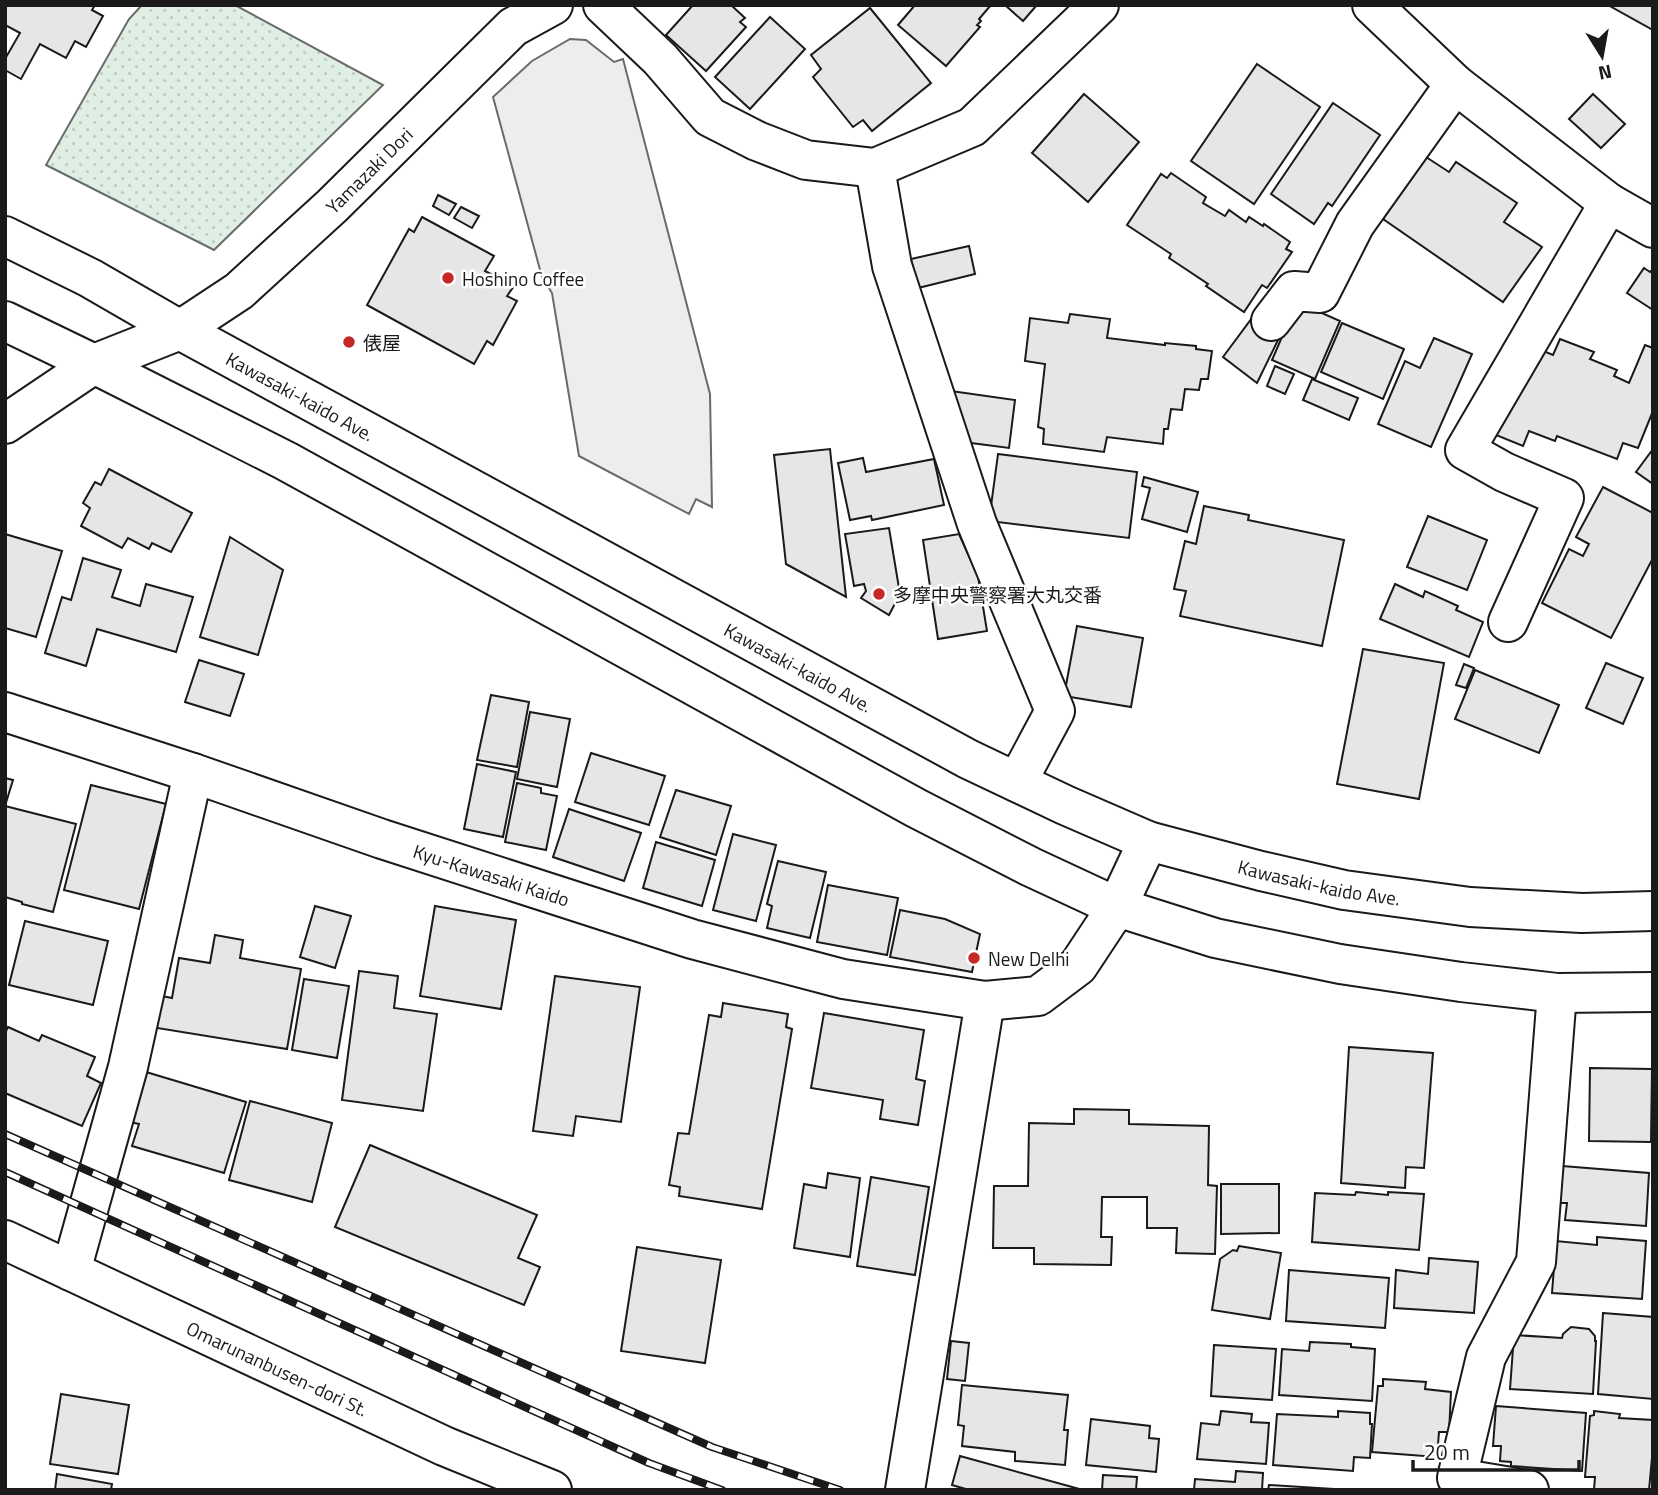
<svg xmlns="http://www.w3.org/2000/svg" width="1658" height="1495" viewBox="0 0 1658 1495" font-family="'Titillium Web','Noto Sans JP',sans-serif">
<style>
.grass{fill:url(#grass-dots);stroke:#6a6a6a;stroke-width:2}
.parking{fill:#ededed;stroke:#6a6a6a;stroke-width:2}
.building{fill:#e6e6e6;stroke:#1a1a1a;stroke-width:2}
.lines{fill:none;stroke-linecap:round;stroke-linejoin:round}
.minor-casing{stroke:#1a1a1a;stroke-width:42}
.major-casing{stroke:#1a1a1a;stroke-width:42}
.minor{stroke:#fff;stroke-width:38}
.major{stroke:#fff;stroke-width:38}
.rail-casing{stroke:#1a1a1a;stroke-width:8}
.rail{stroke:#fff;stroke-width:5;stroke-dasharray:16;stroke-linecap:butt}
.poi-dot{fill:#c62828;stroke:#fff;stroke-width:2.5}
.labels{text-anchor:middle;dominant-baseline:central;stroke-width:5;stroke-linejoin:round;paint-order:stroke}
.street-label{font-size:19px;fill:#1a1a1a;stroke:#fff}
.poi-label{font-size:19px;fill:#1a1a1a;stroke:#fff;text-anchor:start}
</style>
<defs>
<pattern id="grass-dots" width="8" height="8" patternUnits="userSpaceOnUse" patternTransform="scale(1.75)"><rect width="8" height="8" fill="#e0efe3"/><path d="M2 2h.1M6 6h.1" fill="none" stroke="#c0ccc2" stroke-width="1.8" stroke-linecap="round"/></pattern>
</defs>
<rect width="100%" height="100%" fill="#fff"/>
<path class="grass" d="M142,5H235L383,85L214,250L46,165L129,19Z"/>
<path class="parking" d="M570,39L586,40L614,62L623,59L710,394L712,507L696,499L689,514L579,456L552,293L542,277L493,97L532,61Z"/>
<g class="building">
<path d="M5,5H95L92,10L103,16L86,47L75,41L66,58L40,44L21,79L5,70V59L20,33L5,25Z"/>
<path d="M693,5H731L745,18L740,22L746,27L706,71L666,35Z"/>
<path d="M915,5H991L979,19L981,21L977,25L980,27L946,66L898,25Z"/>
<path d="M1005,5H1037L1023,21Z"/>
<path d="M1608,5H1653V30Z"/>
<path d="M870,8L931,83L872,131L863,120L853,127L813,77L821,69L811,55Z"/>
<path d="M770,17L805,49L750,109L715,77Z"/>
<path d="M1257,64L1320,107L1254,204L1191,161Z"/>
<path d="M1084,94L1139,142L1088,202L1032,153Z"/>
<path d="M1593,94L1625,124L1601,148L1569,119Z"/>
<path d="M1333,103L1380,135L1332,206L1328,203L1314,224L1271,194Z"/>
<path d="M1426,157L1449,172L1456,162L1517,203L1504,222L1542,247L1503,302L1383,219Z"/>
<path d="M1171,173L1206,197L1203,203L1225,216L1229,210L1246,222L1249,217L1263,226L1264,224L1290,242L1286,249L1292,252L1267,288L1262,285L1244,312L1206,286L1208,284L1169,258L1171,254L1127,225L1161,174L1167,178Z"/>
<path d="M438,195L456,204L449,215L433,206Z"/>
<path d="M461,207L479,216L472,228L454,218Z"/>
<path d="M422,217L494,256L485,271L514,286L507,296L517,301L493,345L487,341L474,364L367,305L409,229L414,232Z"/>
<path d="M969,246L975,274L918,288L911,259Z"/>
<path d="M1644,268L1650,272L1653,269V310L1627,293Z"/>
<path d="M1297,302L1340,321L1315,379L1272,360Z"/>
<path d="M1070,314L1110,319L1107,338L1165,345V343L1196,346V349L1212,351L1208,379H1201L1199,390L1185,389L1182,410L1171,409L1168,429H1164L1163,444L1107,437L1104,452L1043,444L1044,429L1038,427L1045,364L1025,361L1030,318L1068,323Z"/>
<path d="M1252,318L1279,338L1257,383L1223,357Z"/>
<path d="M1342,323L1404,349L1383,399L1321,372Z"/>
<path d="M1434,338L1472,354L1431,447L1378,424L1405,361L1420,368Z"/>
<path d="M1560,339L1594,352L1590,359L1617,370L1614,376L1629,383L1645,345L1653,348V411L1638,448L1623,443L1617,459L1557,436L1555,441L1529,431L1523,446L1496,435L1521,375L1536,348L1553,355Z"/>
<path d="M1275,366L1294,374L1285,394L1267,386Z"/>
<path d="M1312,379L1358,398L1349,420L1303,400Z"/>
<path d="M951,391L1015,400L1009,448L956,441Z"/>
<path d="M830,449L846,597L786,564L774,455Z"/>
<path d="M1653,449V484L1636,472Z"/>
<path d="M998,454L1137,472L1129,538L989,521Z"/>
<path d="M863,458L866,472L934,459L944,505L872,520L871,516L850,520L838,463Z"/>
<path d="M109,469L192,513L171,552L152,543L149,549L128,538L122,548L81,526L90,508L83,503L95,482L101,485Z"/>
<path d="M1144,477L1198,492L1187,532L1142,519L1150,488L1142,486Z"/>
<path d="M1603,487L1653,513V558L1611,638L1542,603L1569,549L1583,556L1589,544L1576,537Z"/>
<path d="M1204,506L1249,515L1248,520L1344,540L1322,646L1180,616L1186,591L1174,589L1185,541L1196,544Z"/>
<path d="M1428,516L1487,540L1467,590L1407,567Z"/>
<path d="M889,528L900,594L889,615L861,598L866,591L864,584L854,586L845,534Z"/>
<path d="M5,534L62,551L36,637L5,628Z"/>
<path d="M959,534L978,576L987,631L938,639L923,540Z"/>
<path d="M230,537L283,570L258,655L200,637Z"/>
<path d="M83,558L121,570L112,597L140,606L146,584L193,597L176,652L97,629L86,666L45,653L62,597L71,600Z"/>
<path d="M1395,584L1423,597L1425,591L1458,606L1456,610L1483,622L1469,657L1380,619Z"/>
<path d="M1077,626L1143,638L1131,707L1064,696Z"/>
<path d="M1363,649L1444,663L1419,799L1337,784Z"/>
<path d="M199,660L244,674L230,716L185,702Z"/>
<path d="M1606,663L1643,678L1623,724L1586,708Z"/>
<path d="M1464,664L1474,668L1466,688L1456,685Z"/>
<path d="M1475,670L1559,705L1539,753L1455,719Z"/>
<path d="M491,695L529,702L517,767L477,760Z"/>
<path d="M530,712L570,719L557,787L517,779Z"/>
<path d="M591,753L665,776L649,825L575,802Z"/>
<path d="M477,764L516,772L503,837L464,829Z"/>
<path d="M5,778L13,780L5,806L76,824L53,912L22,904V902L5,897Z"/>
<path d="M517,783L541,788V793L557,796L546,850L505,842Z"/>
<path d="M91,785L166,804L139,909L64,890Z"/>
<path d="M676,790L731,806L716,855L660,837Z"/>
<path d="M569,809L641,833L624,881L553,857Z"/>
<path d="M733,834L776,845L756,921L713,910Z"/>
<path d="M656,842L715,860L702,906L643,888Z"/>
<path d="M778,861L826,872L810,938L767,928L772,906L767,904Z"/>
<path d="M828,885L898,898L887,955L817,942Z"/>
<path d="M315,906L351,916L335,968L300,957Z"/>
<path d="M435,906L516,920L501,1009L420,996Z"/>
<path d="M900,910L945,919L980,934L972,972L890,957Z"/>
<path d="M25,921L108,941L93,1005L9,985Z"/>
<path d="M215,935L243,940L240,958L301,969L287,1049L151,1027L157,995L172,998L179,958L210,963Z"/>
<path d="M359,971L398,976L394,1008L437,1014L423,1111L342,1100Z"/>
<path d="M555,976L640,987L621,1122L576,1116L573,1136L533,1131Z"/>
<path d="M304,979L349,986L337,1058L292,1050Z"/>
<path d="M723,1003L788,1014L786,1027L792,1029L762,1209L679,1196L680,1187L669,1185L678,1133L689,1134L709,1015L721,1017Z"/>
<path d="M824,1013L924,1030L916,1079L925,1081L918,1125L880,1119L883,1100L811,1088Z"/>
<path d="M8,1027L39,1041L42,1035L95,1057L87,1076L101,1083L82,1126L5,1093V1033Z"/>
<path d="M1349,1047L1433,1053L1424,1168L1406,1167L1405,1188L1341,1183Z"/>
<path d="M1590,1068L1652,1069L1651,1142L1589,1141Z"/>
<path d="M146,1072L246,1102L224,1173L132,1146L139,1124L130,1122Z"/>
<path d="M250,1101L332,1123L312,1202L229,1180Z"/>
<path d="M1074,1109L1129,1110V1124L1209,1126L1208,1185L1217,1186L1215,1254L1176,1253L1177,1228H1147V1197H1102L1101,1237H1112L1111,1265L1034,1264V1248H993L994,1186H1028L1029,1123L1074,1124Z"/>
<path d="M370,1145L537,1215L518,1258L540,1267L524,1305L335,1227Z"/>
<path d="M1562,1166L1649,1173L1646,1226L1565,1220L1567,1203H1559Z"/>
<path d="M828,1173L860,1178L850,1257L794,1248L804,1184L826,1188Z"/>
<path d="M871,1177L929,1187L915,1275L857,1266Z"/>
<path d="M1221,1184H1279V1233L1221,1234Z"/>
<path d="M1356,1192L1388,1195V1192L1424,1194L1419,1250L1312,1242L1315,1193L1355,1195Z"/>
<path d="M1597,1237L1646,1241L1642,1299L1552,1293L1556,1241L1597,1245Z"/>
<path d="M1239,1246L1281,1253L1270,1319L1212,1310L1220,1259L1233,1250L1237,1251Z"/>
<path d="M637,1247L721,1260L705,1363L621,1351Z"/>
<path d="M1429,1258L1478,1262L1474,1313L1394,1308L1396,1270L1428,1274Z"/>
<path d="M1289,1270L1389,1278L1385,1328L1286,1321Z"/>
<path d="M1603,1313L1653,1317V1399L1598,1394Z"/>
<path d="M1571,1327L1589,1329L1595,1336V1341H1596L1593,1394L1510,1389L1514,1335L1562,1338L1563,1334Z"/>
<path d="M951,1341L969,1343L965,1381L947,1379Z"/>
<path d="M1310,1342L1351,1344V1347L1375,1349L1372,1401L1279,1395L1282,1349L1309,1351Z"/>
<path d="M1214,1345L1276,1349L1272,1400L1211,1396Z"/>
<path d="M1383,1379L1426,1382L1425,1389L1451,1392L1449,1432H1439L1437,1457L1372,1452L1378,1386H1383Z"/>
<path d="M962,1385L1068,1395L1064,1430H1068L1065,1465L1015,1461V1452L962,1446L964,1426L958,1425Z"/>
<path d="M61,1394L129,1405L118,1474L50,1464Z"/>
<path d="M1496,1406L1586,1413L1582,1471L1511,1466V1462L1500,1461L1501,1446H1493Z"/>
<path d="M1221,1411L1252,1414L1251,1422L1269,1423L1266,1464L1197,1459L1201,1423L1219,1425Z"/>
<path d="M1338,1411L1370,1413V1424H1372L1370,1458L1354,1457L1353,1471L1273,1465L1277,1414L1338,1417Z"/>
<path d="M1594,1411L1620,1414L1619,1418L1653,1420V1447L1649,1490H1594L1595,1477H1585L1590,1416L1594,1415Z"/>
<path d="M1091,1419L1150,1426L1149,1438L1159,1439L1156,1472L1086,1465Z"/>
<path d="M960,1456L1083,1490H969L952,1485Z"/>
<path d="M1236,1471L1263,1473L1262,1490H1194L1195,1479L1235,1482Z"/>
<path d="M57,1474L112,1484L111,1490H55Z"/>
<path d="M1103,1475L1137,1477L1136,1490H1102Z"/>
<path d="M1269,1485L1334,1489L1268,1490Z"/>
</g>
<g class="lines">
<g class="minor-casing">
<g id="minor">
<path d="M603,5L660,59L710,117L757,141L806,160L875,168L972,127L1099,5"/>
<path d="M1372,5L1455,84L1609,203L1653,228"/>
<path d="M875,168L892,266L977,524L1055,711L1017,782"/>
<path d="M1271,321L1294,291L1320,293L1355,224L1455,84"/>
<path id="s1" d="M5,424L94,364L180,330L239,291L332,206L513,27L553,5"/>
<path d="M1508,622L1564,498L1504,472L1465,450L1609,203"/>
<path id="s2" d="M5,712L193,773L382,839L692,939L843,979L985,1001L1038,996L1078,966L1117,907L1148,841"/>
<path id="s3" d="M5,1240L444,1446L552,1490"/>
<path d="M71,1271L128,1067L193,773"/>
<path d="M905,1490L985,1001"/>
<path d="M1529,1490L1457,1478L1486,1357L1536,1262L1557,993"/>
</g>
</g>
<g class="major-casing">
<g id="major">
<path id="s4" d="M5,236L90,278L180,330L968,759L1065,805L1148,841L1261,871L1344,890L1470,907L1582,913L1653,911"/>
<path d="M5,321L94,364L286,461L916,808L1031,867L1117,907L1215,938L1340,964L1461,982L1557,993L1653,992"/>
</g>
</g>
<use href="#minor" class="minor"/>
<use href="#major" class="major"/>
<g class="rail-casing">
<g id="rail">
<path d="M5,1134L712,1447L840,1490"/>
<path d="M5,1172L649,1463L722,1490"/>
</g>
</g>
<use href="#rail" class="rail"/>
</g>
<g class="poi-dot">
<circle cx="448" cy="278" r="7"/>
<circle cx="349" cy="342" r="7"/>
<circle cx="879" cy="594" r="7"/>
<circle cx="974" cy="958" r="7"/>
</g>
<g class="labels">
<g class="street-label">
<text stroke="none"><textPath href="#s1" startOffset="448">Yamazaki Dori</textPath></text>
<text stroke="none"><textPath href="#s4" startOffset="336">Kawasaki-kaido Ave.</textPath></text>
<text stroke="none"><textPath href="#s4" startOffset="903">Kawasaki-kaido Ave.</textPath></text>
<text stroke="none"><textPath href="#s2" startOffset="513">Kyu-Kawasaki Kaido</textPath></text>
<text stroke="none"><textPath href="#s4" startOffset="1470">Kawasaki-kaido Ave.</textPath></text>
<text stroke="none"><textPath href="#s3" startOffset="301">Omarunanbusen-dori St.</textPath></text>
</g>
<g class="poi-label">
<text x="462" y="278">Hoshino Coffee</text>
<text x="363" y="342">俵屋</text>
<text x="893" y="594">多摩中央警察署大丸交番</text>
<text x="988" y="958">New Delhi</text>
</g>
</g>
<rect width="1658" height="1495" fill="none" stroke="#1a1a1a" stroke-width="14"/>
<g transform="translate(1602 56) rotate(169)" stroke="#ffffff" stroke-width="5" paint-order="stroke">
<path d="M0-5L12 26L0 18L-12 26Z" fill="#1a1a1a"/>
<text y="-10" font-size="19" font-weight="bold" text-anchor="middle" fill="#1a1a1a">N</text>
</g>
<path d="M1413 1460v10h166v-10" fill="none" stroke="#1a1a1a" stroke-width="3.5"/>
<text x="1424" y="1460" font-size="21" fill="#1a1a1a" stroke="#ffffff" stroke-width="5" paint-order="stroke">20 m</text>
</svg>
